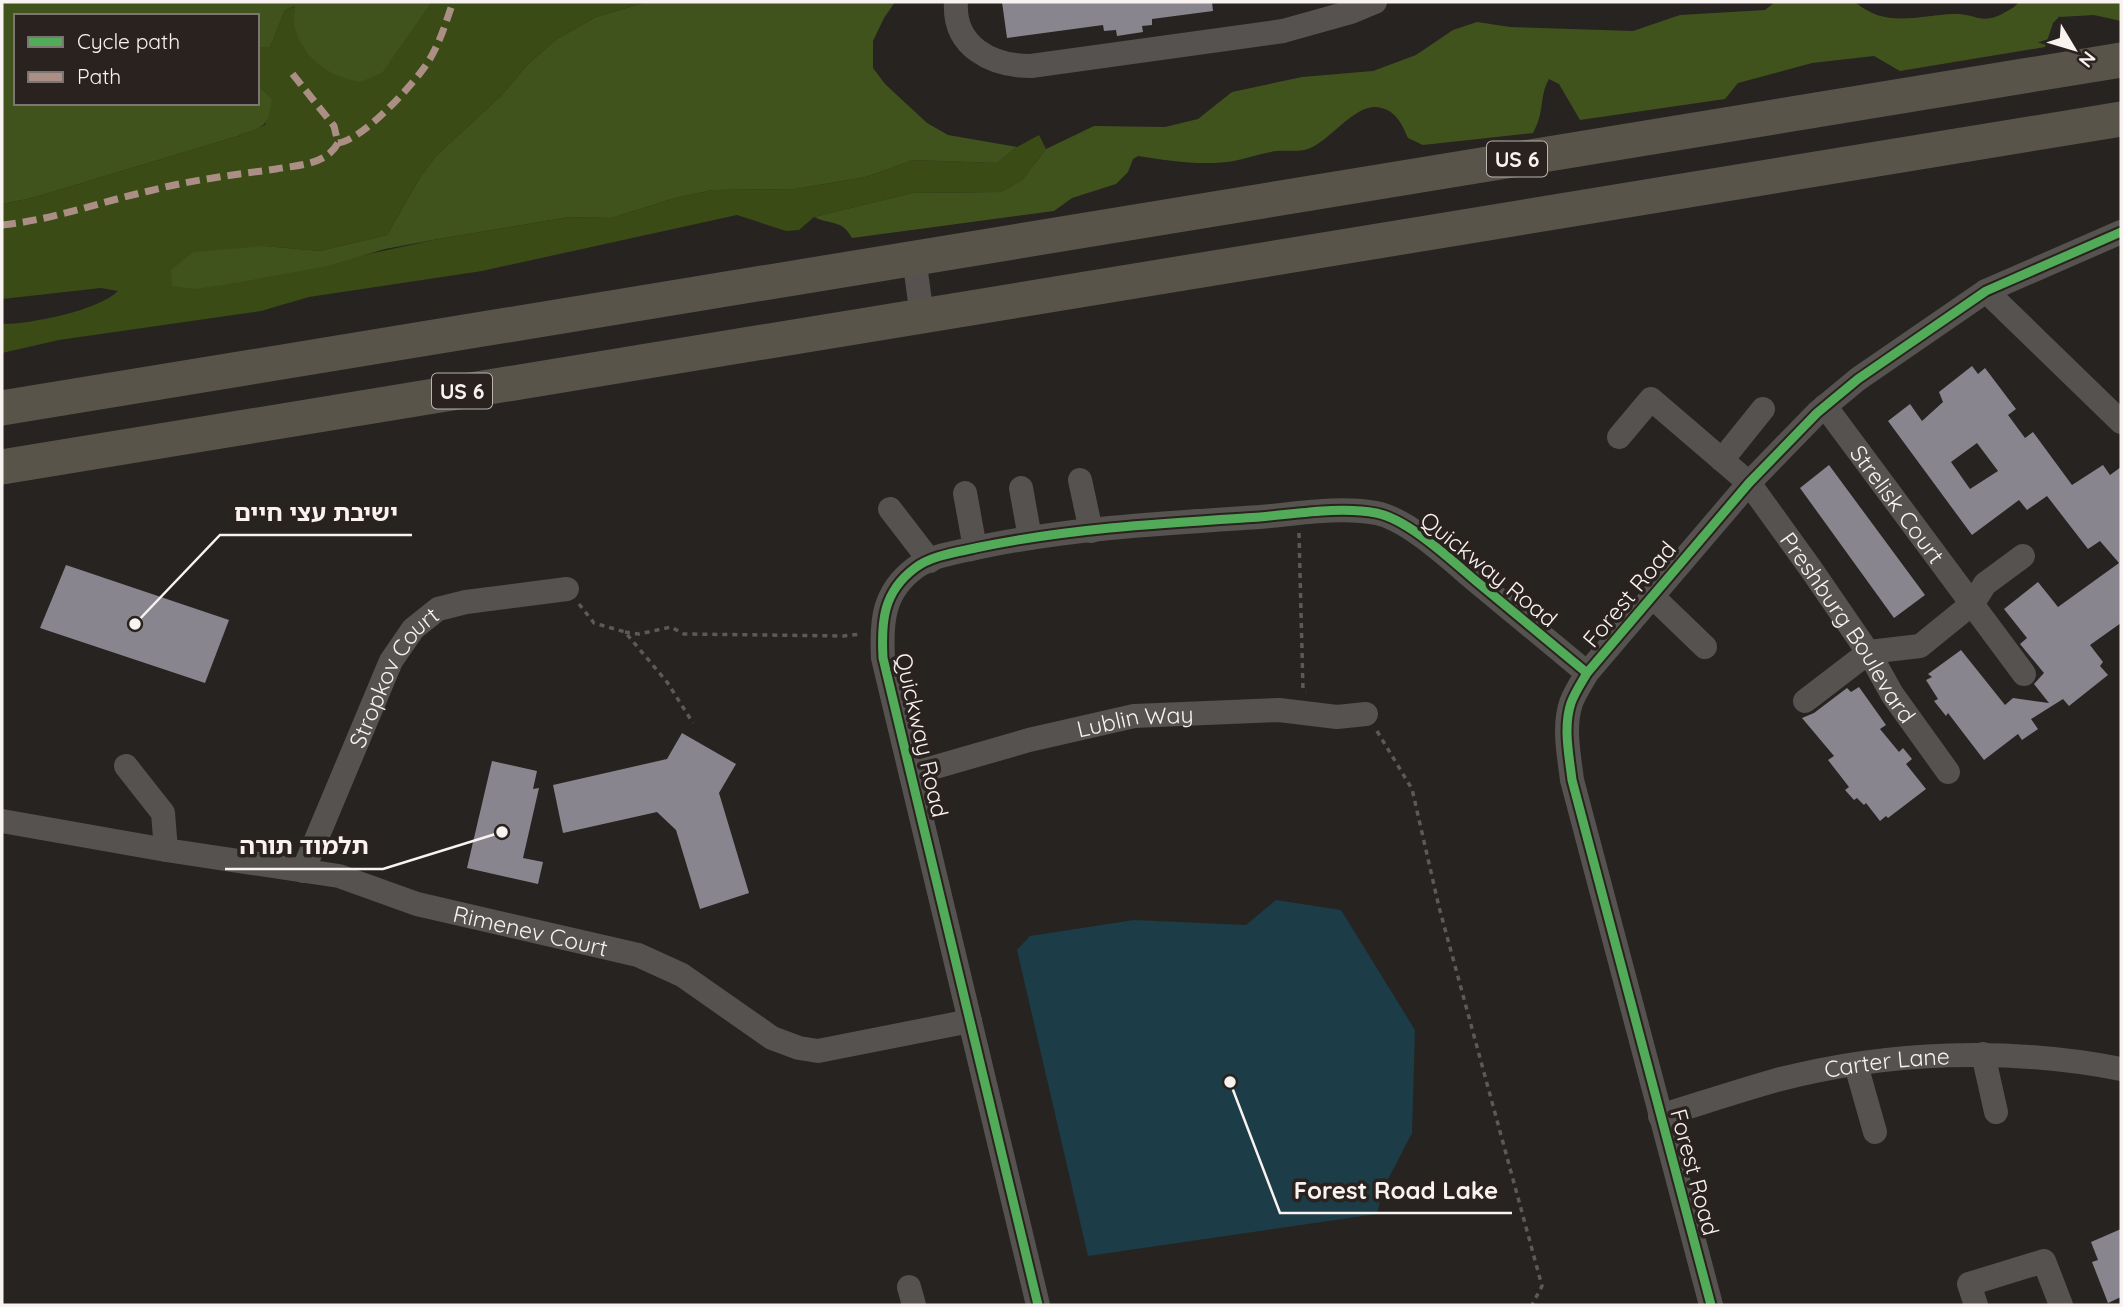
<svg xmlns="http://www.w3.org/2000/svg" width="2123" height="1307" viewBox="0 0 2123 1307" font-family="Quicksand,'Noto Sans Hebrew',sans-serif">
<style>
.green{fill:#3a4b15}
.forest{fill:#41531d}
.water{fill:#1c3c47}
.building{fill:#89858e;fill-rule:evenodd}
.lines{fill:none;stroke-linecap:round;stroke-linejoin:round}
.path{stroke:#5c5958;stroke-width:3.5;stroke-dasharray:5 5;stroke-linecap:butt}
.minor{stroke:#55524f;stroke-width:24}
.highway{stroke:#585449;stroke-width:35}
.quiet{stroke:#ac8f84;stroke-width:7;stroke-dasharray:14 7;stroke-linecap:butt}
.cycleway-casing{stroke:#2a221e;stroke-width:13}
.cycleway{stroke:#51ab58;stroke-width:9}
.labels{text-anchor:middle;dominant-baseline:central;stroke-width:7;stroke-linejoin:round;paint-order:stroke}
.shield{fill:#2a221e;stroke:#bab4b1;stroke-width:2}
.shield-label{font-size:21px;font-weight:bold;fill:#f8f3f0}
.street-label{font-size:23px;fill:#f8f3f0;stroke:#2a221e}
.leader{fill:none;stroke:#f8f3f0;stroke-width:2.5}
.callout-dot{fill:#f8f3f0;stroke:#2a221e;stroke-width:2.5}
.callout-label{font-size:24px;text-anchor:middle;font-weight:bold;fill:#f8f3f0;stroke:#2a221e;stroke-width:7;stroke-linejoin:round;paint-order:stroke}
</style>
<rect width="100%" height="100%" fill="#272321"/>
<path class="green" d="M432,2H647L596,17L557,39L527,65L501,96L437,155L421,176L387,235L320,251L264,246L230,284L438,239L569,217L611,218L675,198L712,190L795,189L866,177L913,160L997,163L1017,147L1039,135L1046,149L1022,180L1001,192L912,193L814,217L799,230L786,231L737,215L482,271L309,297L261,311L59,340L2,353V324C31,324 97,311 118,291L101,288L2,299V204L32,198L238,136L265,125L272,98L257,85V47H270L285,10L296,6L303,47L310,55L382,72Z"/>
<g class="forest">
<path d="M2,2H432L382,73L360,82C330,77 303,59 295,28C293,22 295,13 295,6L285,10L270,47H257V16H16V103H257V85L272,98C268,129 265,125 238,136L32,198L2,204Z"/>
<path d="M647,2H895L884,18L873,41V68L885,84L927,123L948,135L1017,147L997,163L913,160L866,177L795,189L712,190L675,198L611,218L569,217L438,239L385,249L327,266L230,284L195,289L172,286L171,270L193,252L264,246L320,251L387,235L421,176L437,155L501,96L527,65L557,39L596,17Z"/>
<path d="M1775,2H1855C1887,29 1917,15 1954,14C1975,13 1980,25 2002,14C2009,10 2014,8 2019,2H2121V21L2094,15L2059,17L2053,23L2045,47L1900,71L1874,56L1812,63L1738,83L1725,99L1580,120L1559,84L1549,79C1539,96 1545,112 1533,133L1423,145L1408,138C1401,122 1395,109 1376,107C1354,105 1330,141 1308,149C1299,152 1286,150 1276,151C1262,153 1248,158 1234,161C1204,166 1168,161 1138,156L1133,159L1128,172L1116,184L1072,198L1054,211L852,238C842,219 830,225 814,217L912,193L1001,192L1022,180L1046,149L1094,126L1165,127L1198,119L1232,92L1302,77L1373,71L1416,55L1453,30L1477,22L1510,27L1633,31L1680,15L1765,10Z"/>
</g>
<path class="water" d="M1276,900L1341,910L1415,1030L1412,1133L1383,1189L1377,1214L1088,1256L1017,950L1030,936L1134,920L1246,925Z"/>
<g class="building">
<path d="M1002,2H1212L1213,11L1152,19V25L1142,26L1143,32L1117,36L1116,30L1104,31L1103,25L1007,38Z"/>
<path d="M1972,366L1978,374L1985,368L2016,409L2008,415L2025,438L2033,432L2072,485L2103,465L2110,475L2121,467V623L2090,645L2103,662L2100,666L2108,675L2069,706L2063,699L2031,719L2038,729L2022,740L2018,734L1984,760L1948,713L1946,716L1934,701L1938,699L1926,680L1932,677L1928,674L1961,650L2005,705L2013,698L2049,703L2034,684L2044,673L2020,644L2027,638L2004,609L2038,582L2058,607L2119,563L2100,541L2088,549L2047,496L2027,510L2019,500L1972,535L1888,421L1910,404L1922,421L1943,402L1939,392ZM1977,443L1998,471L1970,489L1951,462Z"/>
<path d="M1829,465L1925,595L1894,618L1800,488Z"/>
<path d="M66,565L229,620L205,683L40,628Z"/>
<path d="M1859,687L1886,725L1880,729L1899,752L1903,748L1912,759L1906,764L1926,789L1888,818L1886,816L1880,821L1866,803L1864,805L1857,798L1854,800L1845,790L1849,787L1828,760L1834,756L1802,718L1814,713L1847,688L1851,692Z"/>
<path d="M682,733L736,764L719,793L749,893L700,909L676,830L657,812L563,833L553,785L667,759Z"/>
<path d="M492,761L537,771L533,789L539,788L523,858L543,862L538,884L467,868Z"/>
<path d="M2121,1229V1297L2108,1303L2092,1262L2098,1260L2091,1242Z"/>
</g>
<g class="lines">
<g class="path">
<path d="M1299,533L1303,690L1306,691"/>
<path d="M579,604L594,623L625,632L667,682L693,723"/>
<path d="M625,632L639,634L671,627L684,634L844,636L861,634"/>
<path d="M1377,731L1412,789L1439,907L1542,1286L1532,1305"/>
</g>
<g class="minor">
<path d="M956,2C953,47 992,66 1031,66L1283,31L1351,12L1375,2"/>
<path d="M914,258L922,316"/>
<path d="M1986,291L2121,422"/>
<path id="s1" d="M1825,406L2024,674"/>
<path id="s2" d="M1619,437L1651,399L1749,483L1811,569L1872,658L1892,694L1948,772"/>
<path d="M1722,460L1763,409"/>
<path d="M1080,480L1091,531"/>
<path d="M1021,488L1030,538"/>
<path d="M965,493L975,548"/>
<path d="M890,509L930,561"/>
<path d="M1652,596L1705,647"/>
<path d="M1805,701L1869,652L1920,646L1973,603L1985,584L2023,556"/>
<path d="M126,766L163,813L166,850"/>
<path id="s3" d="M911,774L1029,740L1134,716L1279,710L1337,717L1366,714"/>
<path id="s4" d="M2,821L166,850L339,876L417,904L638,955L682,975L772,1038L799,1048L818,1051L970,1021"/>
<path id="s5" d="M303,871L391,661L413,629L438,609L466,602L567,589"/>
<path d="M1983,1054L1996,1112"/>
<path d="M1856,1065L1875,1132"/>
<path id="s6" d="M1660,1116C1699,1104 1738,1091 1777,1080C1889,1051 2008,1047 2121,1069"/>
<path d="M909,1287L914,1305"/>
<path d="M1038,1305L883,658C881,621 883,592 915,568C932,555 959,552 980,547C1072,528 1166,523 1260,517C1295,514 1341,506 1376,513C1408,519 1451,560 1476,581C1513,612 1550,642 1587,673"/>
<path d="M1711,1305L1572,780C1569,755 1563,727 1571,703C1575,692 1582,682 1587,673L1749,483L1817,413L1858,379L1986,291L2121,232"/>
<path d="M1976,1305L1969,1284L2044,1261L2061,1305"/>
</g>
<g class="highway">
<path d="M2,408L2121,60"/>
<path d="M2,467L2121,119"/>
</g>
<g class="quiet">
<path d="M338,143C363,140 415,83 428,62C440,43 446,22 453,2"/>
<path d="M2,225C52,220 100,202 149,191C190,180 233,175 276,169C298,165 326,165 338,143L334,126L291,72"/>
</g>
<g class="cycleway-casing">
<g id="cycleway">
<path d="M1038,1305L883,658C881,621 883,592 915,568C932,555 959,552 980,547C1072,528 1166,523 1260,517C1295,514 1341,506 1376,513C1408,519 1451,560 1476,581C1513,612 1550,642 1587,673"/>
<path d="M1711,1305L1572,780C1569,755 1563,727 1571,703C1575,692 1582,682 1587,673L1749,483L1817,413L1858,379L1986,291L2121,232"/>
</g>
</g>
<use href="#cycleway" class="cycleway"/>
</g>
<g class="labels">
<g class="shield">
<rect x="1487" y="141.5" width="60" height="35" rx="5"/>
<rect x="432" y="373.5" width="60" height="35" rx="5"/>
</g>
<g class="shield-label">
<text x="1517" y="159">US 6</text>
<text x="462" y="391">US 6</text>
</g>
<g class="street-label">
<text stroke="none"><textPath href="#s1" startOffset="122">Strelisk Court</textPath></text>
<text transform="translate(1489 569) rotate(39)">Quickway Road</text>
<text transform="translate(1629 594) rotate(-50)">Forest Road</text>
<text stroke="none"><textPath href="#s2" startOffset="354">Preshburg Boulevard</textPath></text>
<text stroke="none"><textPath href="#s5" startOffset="215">Stropkov Court</textPath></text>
<text stroke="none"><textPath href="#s3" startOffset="231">Lublin Way</textPath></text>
<text transform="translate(922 735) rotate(77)">Quickway Road</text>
<text stroke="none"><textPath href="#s4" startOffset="541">Rimenev Court</textPath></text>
<text stroke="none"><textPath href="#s6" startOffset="234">Carter Lane</textPath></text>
<text transform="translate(1695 1172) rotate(75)">Forest Road</text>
</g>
</g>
<path class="leader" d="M135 624L220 535H412M502 832L383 869H225M1230 1082L1280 1213H1512"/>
<g class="callout-dot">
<circle cx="135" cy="624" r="7"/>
<circle cx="502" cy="832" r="7"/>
<circle cx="1230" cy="1082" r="7"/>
</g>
<g class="callout-label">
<text x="316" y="521">ישיבת עצי חיים</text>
<text x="304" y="854">תלמוד תורה</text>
<text x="1396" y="1199">Forest Road Lake</text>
</g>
<rect width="2123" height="1307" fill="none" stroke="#f8f3f0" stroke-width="7"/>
<rect x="14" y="14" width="245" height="91" fill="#2a221e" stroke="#7c7672" stroke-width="2"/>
<rect x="28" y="37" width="35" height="10" fill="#51ab58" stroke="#7c7672" stroke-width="2"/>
<text x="77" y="49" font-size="21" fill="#f8f3f0">Cycle path</text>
<rect x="28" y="72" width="35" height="10" fill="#ac8f84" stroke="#7c7672" stroke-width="2"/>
<text x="77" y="84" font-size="21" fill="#f8f3f0">Path</text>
<g transform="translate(2074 49) rotate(128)" stroke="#2a221e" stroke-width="5" paint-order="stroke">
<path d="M0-5L12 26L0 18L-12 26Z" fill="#f8f3f0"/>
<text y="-10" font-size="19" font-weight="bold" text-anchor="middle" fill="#f8f3f0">N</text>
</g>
</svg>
